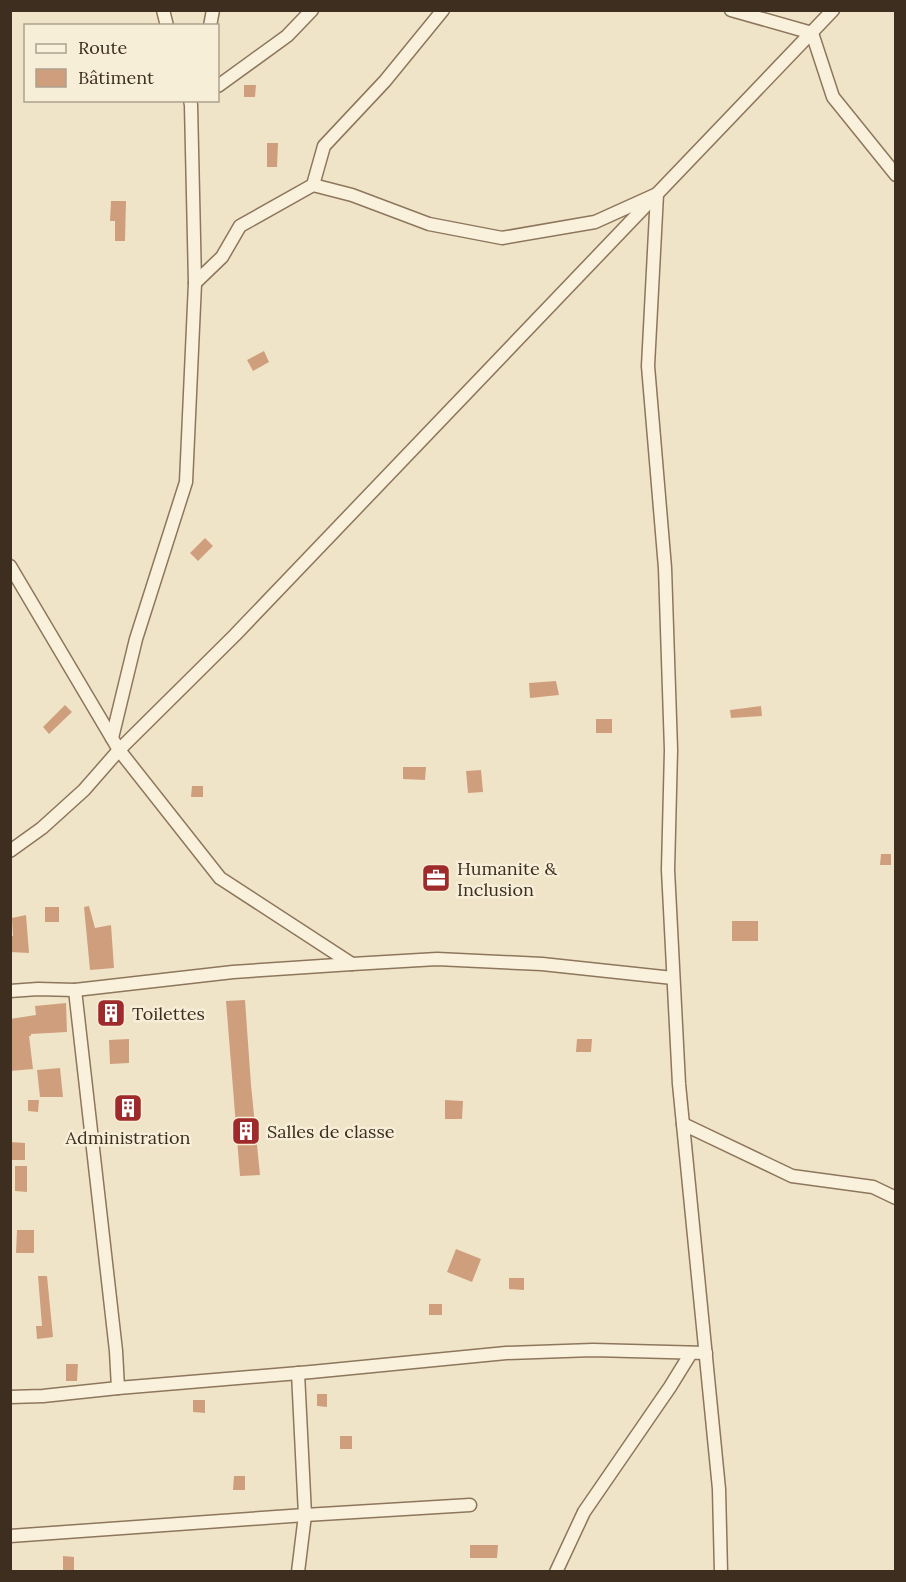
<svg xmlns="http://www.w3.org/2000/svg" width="906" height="1582" viewBox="0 0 906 1582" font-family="Lora,serif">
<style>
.building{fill:#cf9f7d}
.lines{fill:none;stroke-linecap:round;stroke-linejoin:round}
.street-casing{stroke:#8d765c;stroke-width:15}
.street{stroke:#faf1dc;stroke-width:12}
.labels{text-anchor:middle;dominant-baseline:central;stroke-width:5;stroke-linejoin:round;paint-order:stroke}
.poi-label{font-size:18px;fill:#3d2e20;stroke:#f7eed8;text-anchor:start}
</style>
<rect width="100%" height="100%" fill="#f0e4c8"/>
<g class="building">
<path d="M244,85H256L255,97H244Z"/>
<path d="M267,143H278L277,167H267Z"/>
<path d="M111,201H126L125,241H115V221H110Z"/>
<path d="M264,351L269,362L253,371L247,360Z"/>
<path d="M205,538L213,546L198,561L190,553Z"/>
<path d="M556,681L559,695L530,698L529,683Z"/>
<path d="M65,705L72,712L49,734L43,727Z"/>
<path d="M761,706L762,716L731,718L730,710Z"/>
<rect x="596" y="719" width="16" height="14"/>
<path d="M403,767H426L425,780L403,779Z"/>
<path d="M481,770L483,792L468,793L466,771Z"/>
<path d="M192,786H203V797H191Z"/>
<path d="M881,854H891V865H880Z"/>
<path d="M89,906L95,928L111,925L114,968L90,970L84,907Z"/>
<rect x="45" y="907" width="14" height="15"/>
<path d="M26,915L29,953L10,952V937L13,936L12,918Z"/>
<rect x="732" y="921" width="26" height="20"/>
<path d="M245,1000L251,1085L260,1175L240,1176L226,1001Z"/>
<path d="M66,1003L67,1032L31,1034V1036H29L33,1069L10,1071V1019L36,1015L35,1006Z"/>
<path d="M129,1039V1063L110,1064L109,1040Z"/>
<path d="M577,1039H592L591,1052H576Z"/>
<path d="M60,1068L63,1097H40L37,1070Z"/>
<path d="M136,1095L138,1120L120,1122L118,1096Z"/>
<path d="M28,1100H39L38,1112L28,1111Z"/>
<path d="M445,1100L463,1101L462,1119H445Z"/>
<path d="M10,1142L25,1143V1160H10Z"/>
<path d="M15,1166H27V1192L15,1191Z"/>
<path d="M17,1230H34V1253H16Z"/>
<path d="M456,1249L481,1259L472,1282L447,1272Z"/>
<path d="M38,1276H47L53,1337L37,1339L36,1326H42Z"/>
<path d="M509,1278H524V1290L509,1289Z"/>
<rect x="429" y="1304" width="13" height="11"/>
<path d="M66,1364H78L77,1381H66Z"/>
<path d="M317,1394H327V1407L317,1406Z"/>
<path d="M193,1400H205V1413L193,1412Z"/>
<rect x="340" y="1436" width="12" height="13"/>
<path d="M234,1476H245V1490H233Z"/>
<path d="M470,1545H498L497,1558H470Z"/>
<path d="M63,1556L74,1557V1572H63Z"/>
</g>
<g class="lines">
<g class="street-casing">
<g id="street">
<path d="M163,10L167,26"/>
<path d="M731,10L812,33L833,97L896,175"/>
<path d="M210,26L213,10"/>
<path d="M218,86L287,36L312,10"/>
<path d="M313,185L352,195L429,224L502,238L595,222L657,194L648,366L665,568L671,750L668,870L679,1084L719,1489L721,1572"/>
<path d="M195,283L222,257L240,226L313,185L324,146L385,81L443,10"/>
<path d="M10,566L119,750L220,878L352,964L437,959L542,964L673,978"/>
<path d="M112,738L136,639L186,482L195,283L191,105L190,100"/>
<path d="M10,851L42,828L84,790L119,750L235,635L833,10"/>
<path d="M75,990L116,1351L118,1388"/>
<path d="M10,991L38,989L75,990L233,972L352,964"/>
<path d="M683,1124L792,1176L873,1187L896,1198"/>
<path d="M298,1373L305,1515L298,1572"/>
<path d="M10,1397L43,1396L118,1388L311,1372L506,1353L593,1350L706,1353"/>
<path d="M10,1536L305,1515L470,1505"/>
<path d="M556,1572L584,1512L670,1387L691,1353"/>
</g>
</g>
<use href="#street" class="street"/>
</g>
<defs>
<g id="office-square" transform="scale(1.5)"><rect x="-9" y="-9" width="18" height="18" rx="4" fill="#9e2a2b" stroke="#f7eed8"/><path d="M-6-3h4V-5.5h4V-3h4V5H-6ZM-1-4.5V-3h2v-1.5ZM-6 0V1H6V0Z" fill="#fff"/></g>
<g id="building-square" transform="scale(1.5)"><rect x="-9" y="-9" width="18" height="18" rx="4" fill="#9e2a2b" stroke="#f7eed8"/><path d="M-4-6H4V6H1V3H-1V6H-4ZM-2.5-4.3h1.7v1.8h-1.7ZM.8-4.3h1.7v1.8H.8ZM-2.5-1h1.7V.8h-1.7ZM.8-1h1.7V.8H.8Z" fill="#fff"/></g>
</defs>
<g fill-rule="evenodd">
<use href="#office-square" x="436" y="878"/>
<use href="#building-square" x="111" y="1013"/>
<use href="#building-square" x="128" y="1108"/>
<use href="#building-square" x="246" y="1131"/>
</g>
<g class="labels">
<g class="poi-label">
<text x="457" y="868">Humanite &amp;<tspan x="457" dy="21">Inclusion</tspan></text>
<text x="132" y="1013">Toilettes</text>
<text x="267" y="1131">Salles de classe</text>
<text x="128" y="1137" text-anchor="middle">Administration</text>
</g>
</g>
<rect width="906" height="1582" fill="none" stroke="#3d2e20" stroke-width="24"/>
<rect x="24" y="24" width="195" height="78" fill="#f7eed8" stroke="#ada18e" stroke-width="1.5"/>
<rect x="36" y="44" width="30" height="9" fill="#faf1dc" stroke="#ada18e" stroke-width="1.5"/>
<text x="78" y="54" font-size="18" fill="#3d2e20">Route</text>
<rect x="36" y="69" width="30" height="18" fill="#cf9f7d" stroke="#ada18e" stroke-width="1.5"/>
<text x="78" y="84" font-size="18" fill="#3d2e20">Bâtiment</text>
</svg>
